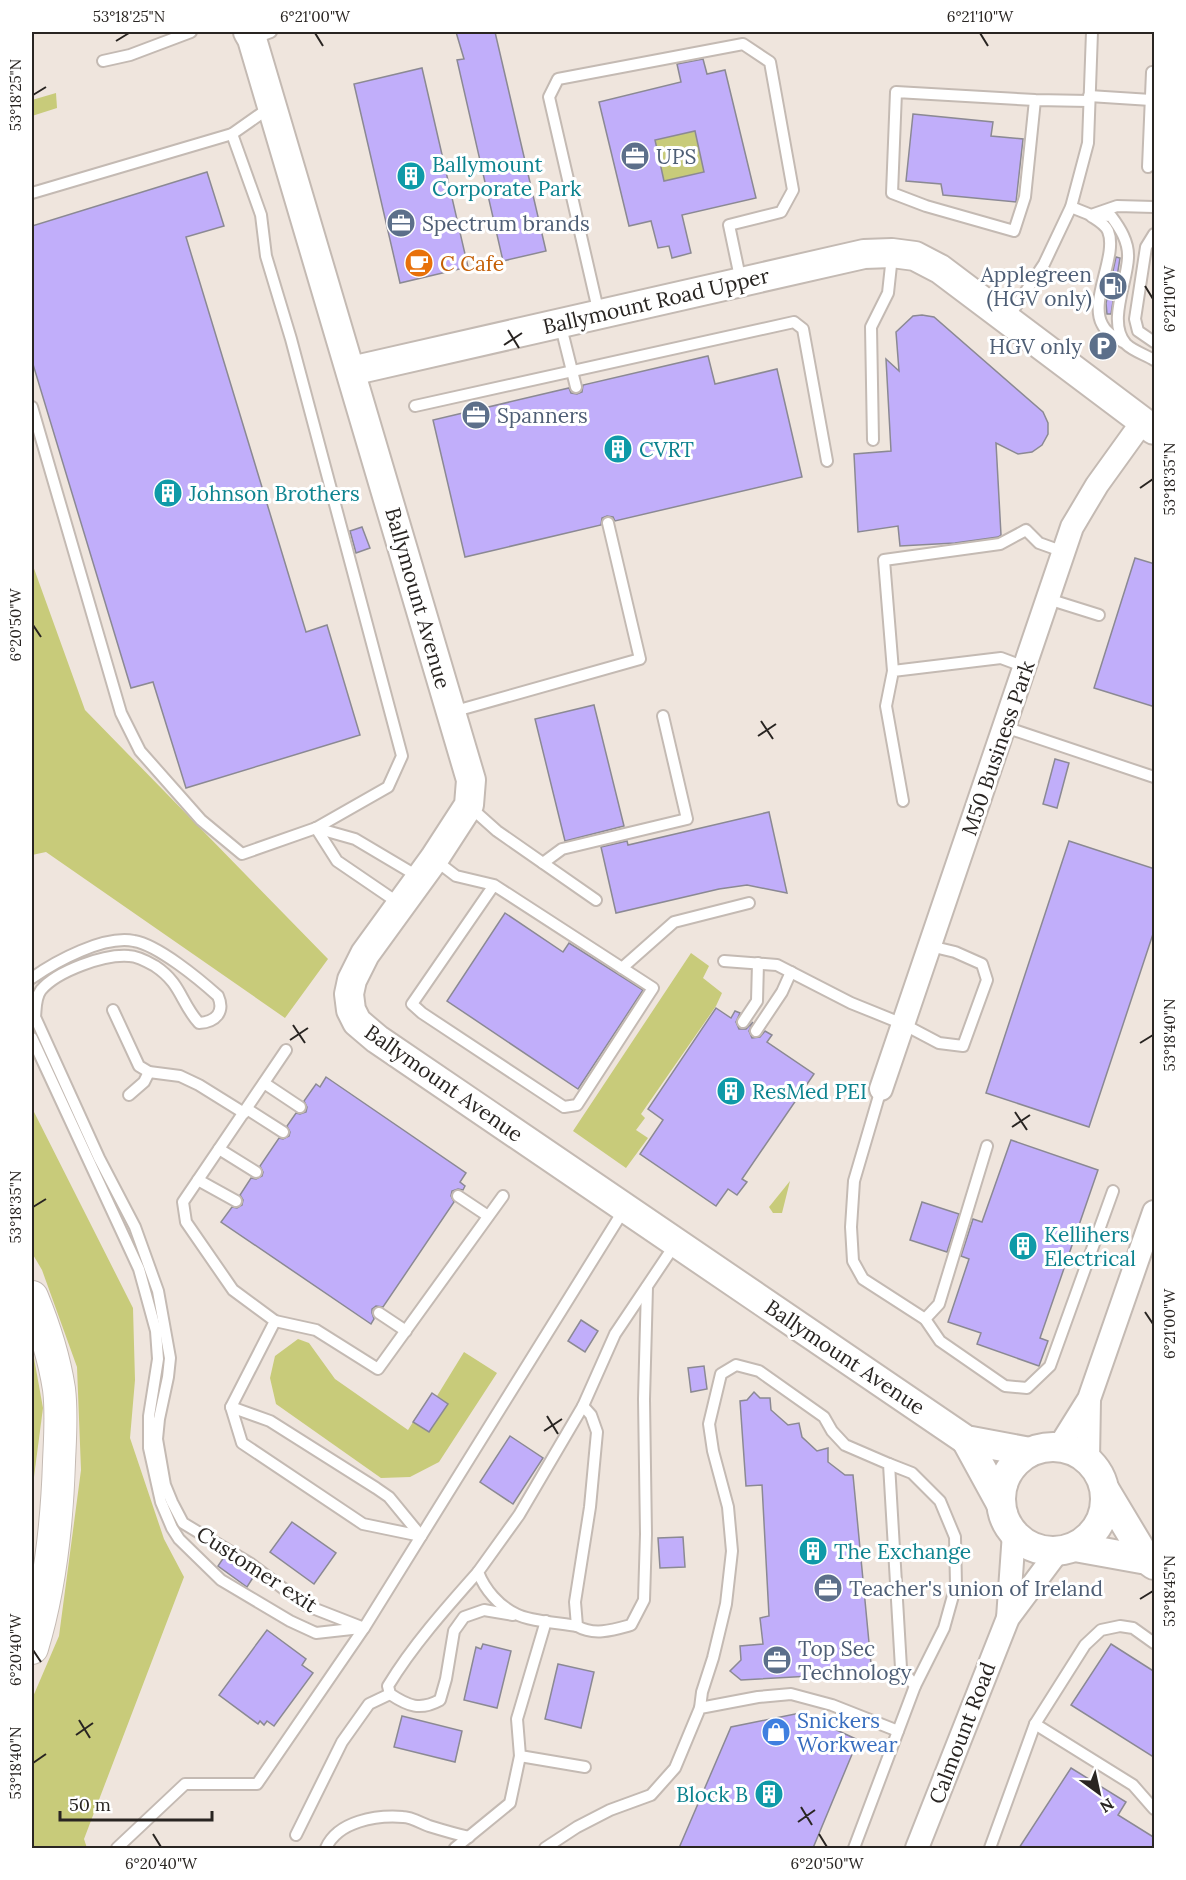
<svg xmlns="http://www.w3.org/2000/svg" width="1186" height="1880" viewBox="0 0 1186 1880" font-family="Lora,serif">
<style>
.green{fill:#c8cb7a}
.building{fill:#c1aefa;stroke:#8b8993;stroke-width:1.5;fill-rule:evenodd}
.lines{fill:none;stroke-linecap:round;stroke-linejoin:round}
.service-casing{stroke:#c4bab3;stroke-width:14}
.minor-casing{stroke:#c4bab3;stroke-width:26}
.tertiary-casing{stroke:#c4bab3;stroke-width:32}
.secondary-casing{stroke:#c4bab3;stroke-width:34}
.service{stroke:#fff;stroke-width:10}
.minor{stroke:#fff;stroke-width:22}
.tertiary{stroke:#fff;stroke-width:28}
.secondary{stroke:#fff;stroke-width:32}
.ticks{fill:none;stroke:#292522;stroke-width:2}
.labels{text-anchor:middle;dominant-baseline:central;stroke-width:6;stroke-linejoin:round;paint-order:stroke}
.service-label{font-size:21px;fill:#4e5e75;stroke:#fff;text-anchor:start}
.culture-label{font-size:21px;fill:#0d838f;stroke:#fff;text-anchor:start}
.food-label{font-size:21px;fill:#c56008;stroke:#fff;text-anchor:start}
.street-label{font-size:21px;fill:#292522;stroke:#fff}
.shop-label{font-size:21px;fill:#366cbe;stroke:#fff;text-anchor:start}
.neatline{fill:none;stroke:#292522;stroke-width:2}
.ticks-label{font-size:15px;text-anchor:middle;fill:#292522}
</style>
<rect width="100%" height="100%" fill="#efe5dd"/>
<g class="green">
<path d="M56,93L57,108L32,116V100Z"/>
<path d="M695,131L704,172L664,181L655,140Z"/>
<path d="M32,563L85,710L328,959L285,1018L46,852L32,855Z"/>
<path d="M691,953L709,966L703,978L722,993L716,1006L641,1114L645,1118L636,1130L648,1138L626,1168L573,1131Z"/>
<path d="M32,1108L133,1308L135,1380L130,1438L164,1539L184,1577L84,1839L87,1848H32V1699L59,1636L81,1470L77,1367L42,1270L32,1253Z"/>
<path d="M790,1181L782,1213H773L769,1207Z"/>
<path d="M298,1339L309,1343L335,1379L408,1430L413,1422L429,1432L448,1404L437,1396L464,1352L497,1373L439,1462L410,1477L381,1478L276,1404L270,1378L275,1356Z"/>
<path d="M32,1347L43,1408L32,1492Z"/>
</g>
<g class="building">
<path d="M456,32H495L546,251L503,261L457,60L464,59Z"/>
<path d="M703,59L707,74L725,70L756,198L682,215L691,253L672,258L669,246L658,248L651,221L629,226L599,102L681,82L677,64ZM695,131L704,172L664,181L655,140Z"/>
<path d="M422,68L468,267L400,283L354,84Z"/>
<path d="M913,114L993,122L991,136L1023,139L1016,202L943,195L941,184L906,181Z"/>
<path d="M207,172L224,226L186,237L306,632L327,625L360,735L186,788L153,682L131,688L32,361V226Z"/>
<path d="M1116,257L1120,258L1111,314H1107L1106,303Z"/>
<path d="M922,315L934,317L1043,412L1048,423V434L1042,445L1032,452L1018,454L996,443L1001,535L998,537L955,543L900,546L898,526L858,532L854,454L891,451L886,359L899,371L896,332L913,316Z"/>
<path d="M708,356L715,384L777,369L802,477L615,521L613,517L607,516L602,518L601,525L465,557L433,420L569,388L571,393L577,394L582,392L583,385Z"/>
<path d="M362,527L370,548L356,553L350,531Z"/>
<path d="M1135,558L1155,564V707L1094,688Z"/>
<path d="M594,705L624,826L565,841L535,719Z"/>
<path d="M1055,759L1069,763L1057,808L1043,804Z"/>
<path d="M769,812L787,893L747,885L719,889L616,913L601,847L627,841L628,845Z"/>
<path d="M1069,841L1155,869V928L1089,1127L986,1093Z"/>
<path d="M505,913L563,952L569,943L643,990L578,1089L447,1001Z"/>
<path d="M716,1008L731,1018L735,1011L740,1013L736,1022L739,1029H746L753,1022L749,1031L752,1038L760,1037L765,1031L772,1035L767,1042L814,1074L742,1179L747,1182L737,1195L728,1189L716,1206L640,1154L663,1120L648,1109Z"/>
<path d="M326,1077L466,1173L460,1182L465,1186L463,1190L458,1189L452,1191L451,1196L454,1202L383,1307L376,1306L372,1309V1313L374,1319L371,1324L221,1222L232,1207L237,1208L242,1205L243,1200L240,1195L251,1178L256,1179L262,1176L263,1172L260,1166L279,1138L283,1139L289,1136L290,1132L287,1126L296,1113L300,1114L306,1112L307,1107L304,1101L316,1084L320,1087Z"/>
<path d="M1011,1140L1098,1170L1040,1338L1048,1341L1039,1366L977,1344L981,1333L948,1322L969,1259L961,1256L973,1219L982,1222Z"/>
<path d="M922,1202L959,1214L947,1252L910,1240Z"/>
<path d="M581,1320L598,1331L585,1352L568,1341Z"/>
<path d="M704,1366L707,1389L691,1392L688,1368Z"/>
<path d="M754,1392L760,1398H770L771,1410L788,1425L799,1423L802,1437L817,1451L828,1448V1462L845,1475H853L872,1674L864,1675L858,1682L847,1674L741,1680L730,1671L741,1660L740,1646L763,1644L760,1618L769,1616L762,1485L746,1486L740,1401L747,1400Z"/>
<path d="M432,1393L448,1404L429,1432L413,1422Z"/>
<path d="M510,1436L543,1458L513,1504L480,1482Z"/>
<path d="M292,1522L336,1553L314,1584L270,1552Z"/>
<path d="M683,1537L685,1567L660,1568L658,1538Z"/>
<path d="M224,1557L254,1576L247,1587L218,1566Z"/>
<path d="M267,1630L306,1659L302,1665L313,1673L274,1726L267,1721L264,1725L260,1721L258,1724L219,1695Z"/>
<path d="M483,1644L511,1651L497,1708L464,1700L476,1647L481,1649Z"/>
<path d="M1111,1644L1155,1672V1758L1071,1705Z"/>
<path d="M558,1664L594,1672L581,1728L545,1719Z"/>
<path d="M800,1713L858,1740L813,1848H679L731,1727Z"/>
<path d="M402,1716L462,1731L455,1762L394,1747Z"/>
<path d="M1071,1768L1126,1802L1118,1815L1155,1838V1848H1019Z"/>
</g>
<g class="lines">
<g class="service-casing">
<g id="service">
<path d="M252,39L271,32"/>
<path d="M103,61L130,55L191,32"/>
<path d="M1089,96L1151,100"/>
<path d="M1035,100L896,92L892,193L926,206L1014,231L1025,197L1035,100L1089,101"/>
<path d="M1148,167L1152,72H1154"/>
<path d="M32,193L232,134L269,108"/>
<path d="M1071,207L1091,215L1117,206L1154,207"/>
<path d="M1091,215L1111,216C1120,228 1129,242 1128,258C1127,283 1107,323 1126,344C1133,351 1146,355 1154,360"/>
<path d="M1091,216C1097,220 1105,224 1108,231C1118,255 1089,300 1102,324C1106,333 1115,337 1123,342"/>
<path d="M1154,234L1146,247L1135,319L1138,331L1154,342"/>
<path d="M599,314L549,97L558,79L743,44L770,62L793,190L781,212L729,225L741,282"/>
<path d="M1008,318L1044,264L1071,207L1088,143L1092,32"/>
<path d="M560,323L576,387"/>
<path d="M415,406L794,322L803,329L827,461"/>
<path d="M32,407L121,713L140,751L201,820L242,854L316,828L388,787L402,756L291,339L266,256L261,215L232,134"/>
<path d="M873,440L871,327L888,293L892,256"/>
<path d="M1048,599L1099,615"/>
<path d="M893,671L884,560L1000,544L1026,530L1039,543L1064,552"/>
<path d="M452,712L640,659L608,523"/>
<path d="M1005,727L1154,777"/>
<path d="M903,801L886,706L893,671L1001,658L1025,667"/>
<path d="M469,806L497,831L596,900"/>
<path d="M316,828L337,861L400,904"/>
<path d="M316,828L355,839L419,877"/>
<path d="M435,860L456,876L494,885L653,988L577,1105L564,1107L422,1013L412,1004L494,885"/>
<path d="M543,863L562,849L687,819L663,716"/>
<path d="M724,961L777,965L851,1003L903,1024L939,1043L963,1046L987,980L982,964L955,952L930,946"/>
<path d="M622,968L674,922L749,903"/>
<path d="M32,978C56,961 104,935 134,941C158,945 199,979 218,996C225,1012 216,1022 199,1023C180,1002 182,984 155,966C148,962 137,956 129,956C104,954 57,971 41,990C35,998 36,1008 35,1017L99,1158L135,1227L158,1291L170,1358L168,1377L159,1419L157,1439L165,1485L172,1502L183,1523L251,1564L305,1605L364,1628"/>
<path d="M113,1010L139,1066L149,1072L180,1076L199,1085L244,1113"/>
<path d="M743,1022L757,1001L758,963"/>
<path d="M756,1031L782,992L791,972"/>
<path d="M32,1038L139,1269L156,1331L158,1359L149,1416V1448L161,1502L172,1528L179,1539L221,1580L290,1621L316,1633L361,1628"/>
<path d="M286,1050L183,1202L186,1222L233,1290L275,1321L231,1407L242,1443L363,1524L421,1536"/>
<path d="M264,1083L300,1107"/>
<path d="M881,1089L854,1181L851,1227L853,1261L863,1279L925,1319L940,1341L1005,1386L1027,1388L1050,1366L1113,1191"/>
<path d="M129,1095L144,1082L149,1072"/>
<path d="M247,1109L283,1132"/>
<path d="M219,1149L256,1172"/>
<path d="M198,1180L236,1201"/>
<path d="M458,1196L488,1216"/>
<path d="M379,1313L406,1331"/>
<path d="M925,1319L939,1304L987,1146"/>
<path d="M275,1321L316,1330L378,1369L503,1196"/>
<path d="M583,1406L591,1415L597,1432L590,1507L575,1602L577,1626C594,1636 613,1630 631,1625L644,1600L646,1534L644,1399L647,1287"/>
<path d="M231,1407L270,1421L376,1488L389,1497L421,1536"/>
<path d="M889,1464L912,1473L940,1501L955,1537L956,1585L944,1628L915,1686"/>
<path d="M478,1572C446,1608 413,1645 388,1686L390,1694C408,1706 420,1711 440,1700L446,1679L454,1631L464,1617L484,1610L513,1615"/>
<path d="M546,1621L517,1719L520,1756L585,1767"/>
<path d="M577,1626C561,1623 528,1621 516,1614C499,1606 485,1590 478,1572L519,1515L583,1406L615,1334L676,1243"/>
<path d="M700,1708L702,1692L713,1658L726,1604L732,1551L728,1507L713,1451L709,1424L721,1374L736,1365L759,1371L824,1417L832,1431L845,1445L889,1464L901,1668L915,1686L854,1848"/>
<path d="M1035,1724L1133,1785L1154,1809"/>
<path d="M296,1835L342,1742L369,1704L390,1694"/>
<path d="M117,1848L185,1784H257L364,1628L625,1208"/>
<path d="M326,1848C338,1821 376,1815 403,1817C411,1817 421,1823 429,1826C442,1830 455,1834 469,1837"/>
<path d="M455,1848L510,1803L520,1756"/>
<path d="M545,1848L577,1827L610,1810L651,1795L675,1768L700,1708L758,1697L791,1694L832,1705L898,1731"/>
<path d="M990,1848L1035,1724L1085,1645L1101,1630L1120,1626L1133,1628L1154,1643"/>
</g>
</g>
<g class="minor-casing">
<g id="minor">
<path d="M881,1089L1072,527L1097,485L1143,421"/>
<path d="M1059,1447L1089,1399L1154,1212"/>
<path d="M1088,1460L1089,1400"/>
<path d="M1008,1618L1014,1533"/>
<path d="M917,1848L1008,1618L1058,1551"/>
</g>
</g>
<g class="tertiary-casing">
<g id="tertiary">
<path d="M248,32L252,39L471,780L469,805L434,859L365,954L352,980L349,994L351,1010L357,1022L377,1039L966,1440L1030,1452"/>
<path d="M351,371L864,254L892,253L915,256L940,269L1154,430"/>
<path d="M966,1440L1001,1504"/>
<circle cx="1053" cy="1499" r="52"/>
<path d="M1105,1490L1147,1560"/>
<path d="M1075,1547L1147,1560L1154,1565"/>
</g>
</g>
<g class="secondary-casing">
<path id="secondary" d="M32,1297C44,1326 54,1357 59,1389C62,1413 60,1438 59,1462C57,1524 50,1589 32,1648"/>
</g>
<use href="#service" class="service"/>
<use href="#minor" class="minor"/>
<use href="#tertiary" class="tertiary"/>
<use href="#secondary" class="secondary"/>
</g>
<path class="ticks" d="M315,33L323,46M980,33L988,46M116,41L129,33M33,95L46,87M1145,286L1153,299M508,330L519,348M504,345L522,333M1140,488L1153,479M33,625L41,637M761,721L773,739M758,736L776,724M293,1025L305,1043M290,1040L308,1028M1140,1043L1153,1035M1015,1112L1027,1130M1012,1127L1030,1115M33,1207L46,1199M1145,1312L1153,1324M547,1416L558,1434M544,1431L562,1419M1140,1599L1153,1591M33,1650L41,1662M79,1720L90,1738M76,1735L93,1723M33,1763L46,1754M801,1807L812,1825M798,1822L815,1810M153,1834L161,1847M819,1834L827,1847"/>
<defs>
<g id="office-disc" transform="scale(1.5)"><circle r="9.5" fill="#5c6f8a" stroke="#fff"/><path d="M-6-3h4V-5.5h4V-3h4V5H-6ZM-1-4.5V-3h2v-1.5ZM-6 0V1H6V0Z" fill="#fff"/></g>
<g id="building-disc" transform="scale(1.5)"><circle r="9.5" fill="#0f9aa8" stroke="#fff"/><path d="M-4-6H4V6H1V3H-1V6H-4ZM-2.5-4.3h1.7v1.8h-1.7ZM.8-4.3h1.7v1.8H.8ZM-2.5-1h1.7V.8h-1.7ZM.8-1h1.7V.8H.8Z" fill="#fff"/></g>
<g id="cafe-disc" transform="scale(1.5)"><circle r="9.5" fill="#e8710a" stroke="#fff"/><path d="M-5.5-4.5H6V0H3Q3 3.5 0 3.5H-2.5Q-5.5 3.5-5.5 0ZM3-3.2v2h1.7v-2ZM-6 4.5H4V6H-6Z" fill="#fff"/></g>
<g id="fuel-disc" transform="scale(1.5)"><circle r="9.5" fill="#5c6f8a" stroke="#fff"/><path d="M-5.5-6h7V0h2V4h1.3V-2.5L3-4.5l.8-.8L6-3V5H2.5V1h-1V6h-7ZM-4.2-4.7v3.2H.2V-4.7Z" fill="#fff"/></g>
<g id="parking-disc" transform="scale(1.5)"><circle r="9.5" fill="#5c6f8a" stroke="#fff"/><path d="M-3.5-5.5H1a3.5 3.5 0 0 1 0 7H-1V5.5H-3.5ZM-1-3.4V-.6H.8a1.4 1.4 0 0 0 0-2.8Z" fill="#fff"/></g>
<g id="shop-disc" transform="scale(1.5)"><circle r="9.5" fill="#3f7fe0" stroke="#fff"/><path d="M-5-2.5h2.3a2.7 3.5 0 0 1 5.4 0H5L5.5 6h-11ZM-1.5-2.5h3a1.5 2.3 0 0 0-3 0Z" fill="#fff"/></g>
</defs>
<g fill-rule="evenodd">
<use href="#office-disc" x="635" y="156"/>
<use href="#building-disc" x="411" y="176"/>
<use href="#office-disc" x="401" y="223"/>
<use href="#cafe-disc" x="419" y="263"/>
<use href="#fuel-disc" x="1113" y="286"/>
<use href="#parking-disc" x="1103" y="346"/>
<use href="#office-disc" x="476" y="415"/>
<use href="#building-disc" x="618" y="449"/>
<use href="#building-disc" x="168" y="493"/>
<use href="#building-disc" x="731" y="1091"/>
<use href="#building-disc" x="1023" y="1246"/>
<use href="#building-disc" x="813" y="1551"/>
<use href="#office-disc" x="828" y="1588"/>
<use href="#office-disc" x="777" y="1660"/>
<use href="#shop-disc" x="776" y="1732"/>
<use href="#building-disc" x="769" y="1794"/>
</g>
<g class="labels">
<g class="service-label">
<text x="656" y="156">UPS</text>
<text x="422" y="223">Spectrum brands</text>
<text x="1092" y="274" text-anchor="end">Applegreen<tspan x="1092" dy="24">(HGV only)</tspan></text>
<text x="1082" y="346" text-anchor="end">HGV only</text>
<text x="497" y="415">Spanners</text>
<text x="849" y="1588">Teacher's union of Ireland</text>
<text x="798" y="1648">Top Sec<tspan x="798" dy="24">Technology</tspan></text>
</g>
<g class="culture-label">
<text x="432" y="164">Ballymount<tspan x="432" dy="24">Corporate Park</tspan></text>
<text x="639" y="449">CVRT</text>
<text x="189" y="493">Johnson Brothers</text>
<text x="752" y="1091">ResMed PEI</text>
<text x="1044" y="1234">Kellihers<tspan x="1044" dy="24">Electrical</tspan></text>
<text x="834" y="1551">The Exchange</text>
<text x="748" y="1794" text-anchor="end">Block B</text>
</g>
<g class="food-label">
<text x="440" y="263">C Cafe</text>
</g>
<g class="street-label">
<text transform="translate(656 301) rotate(-13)">Ballymount Road Upper</text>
<text transform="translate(418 598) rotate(74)">Ballymount Avenue</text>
<text transform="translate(998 748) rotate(-71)">M50 Business Park</text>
<text transform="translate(444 1083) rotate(35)">Ballymount Avenue</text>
<text transform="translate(845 1357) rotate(34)">Ballymount Avenue</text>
<text transform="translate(257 1569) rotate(33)">Customer exit</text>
<text transform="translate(962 1733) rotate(-69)">Calmount Road</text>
</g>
<g class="shop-label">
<text x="797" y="1720">Snickers<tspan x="797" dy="24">Workwear</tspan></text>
</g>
</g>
<rect width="1186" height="1880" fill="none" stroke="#ffffff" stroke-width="66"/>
<g transform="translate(1099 1793) rotate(147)" stroke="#ffffff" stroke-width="4.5" paint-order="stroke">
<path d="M0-4.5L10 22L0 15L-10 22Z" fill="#292522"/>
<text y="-9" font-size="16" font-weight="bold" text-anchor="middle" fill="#292522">N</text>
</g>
<path d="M60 1811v9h152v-9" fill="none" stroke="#292522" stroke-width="3"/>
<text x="69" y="1811" font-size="18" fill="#292522" stroke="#ffffff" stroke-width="4.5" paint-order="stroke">50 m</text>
<rect x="33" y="33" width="1120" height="1814" class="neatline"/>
<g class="ticks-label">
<text x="129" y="22">53°18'25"N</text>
<text x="315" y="22">6°21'00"W</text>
<text x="980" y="22">6°21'10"W</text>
<text transform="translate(16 95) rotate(-90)" y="5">53°18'25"N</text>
<text transform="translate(1170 299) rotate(-90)" y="5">6°21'10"W</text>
<text transform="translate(1170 479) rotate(-90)" y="5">53°18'35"N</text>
<text transform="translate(16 625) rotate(-90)" y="5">6°20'50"W</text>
<text transform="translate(1170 1035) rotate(-90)" y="5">53°18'40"N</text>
<text transform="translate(16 1207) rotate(-90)" y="5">53°18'35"N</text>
<text transform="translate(1170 1324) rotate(-90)" y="5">6°21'00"W</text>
<text transform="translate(1170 1591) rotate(-90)" y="5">53°18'45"N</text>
<text transform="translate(16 1650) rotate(-90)" y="5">6°20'40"W</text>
<text transform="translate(16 1763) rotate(-90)" y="5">53°18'40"N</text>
<text x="161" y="1869">6°20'40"W</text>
<text x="827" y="1869">6°20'50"W</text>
</g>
</svg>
